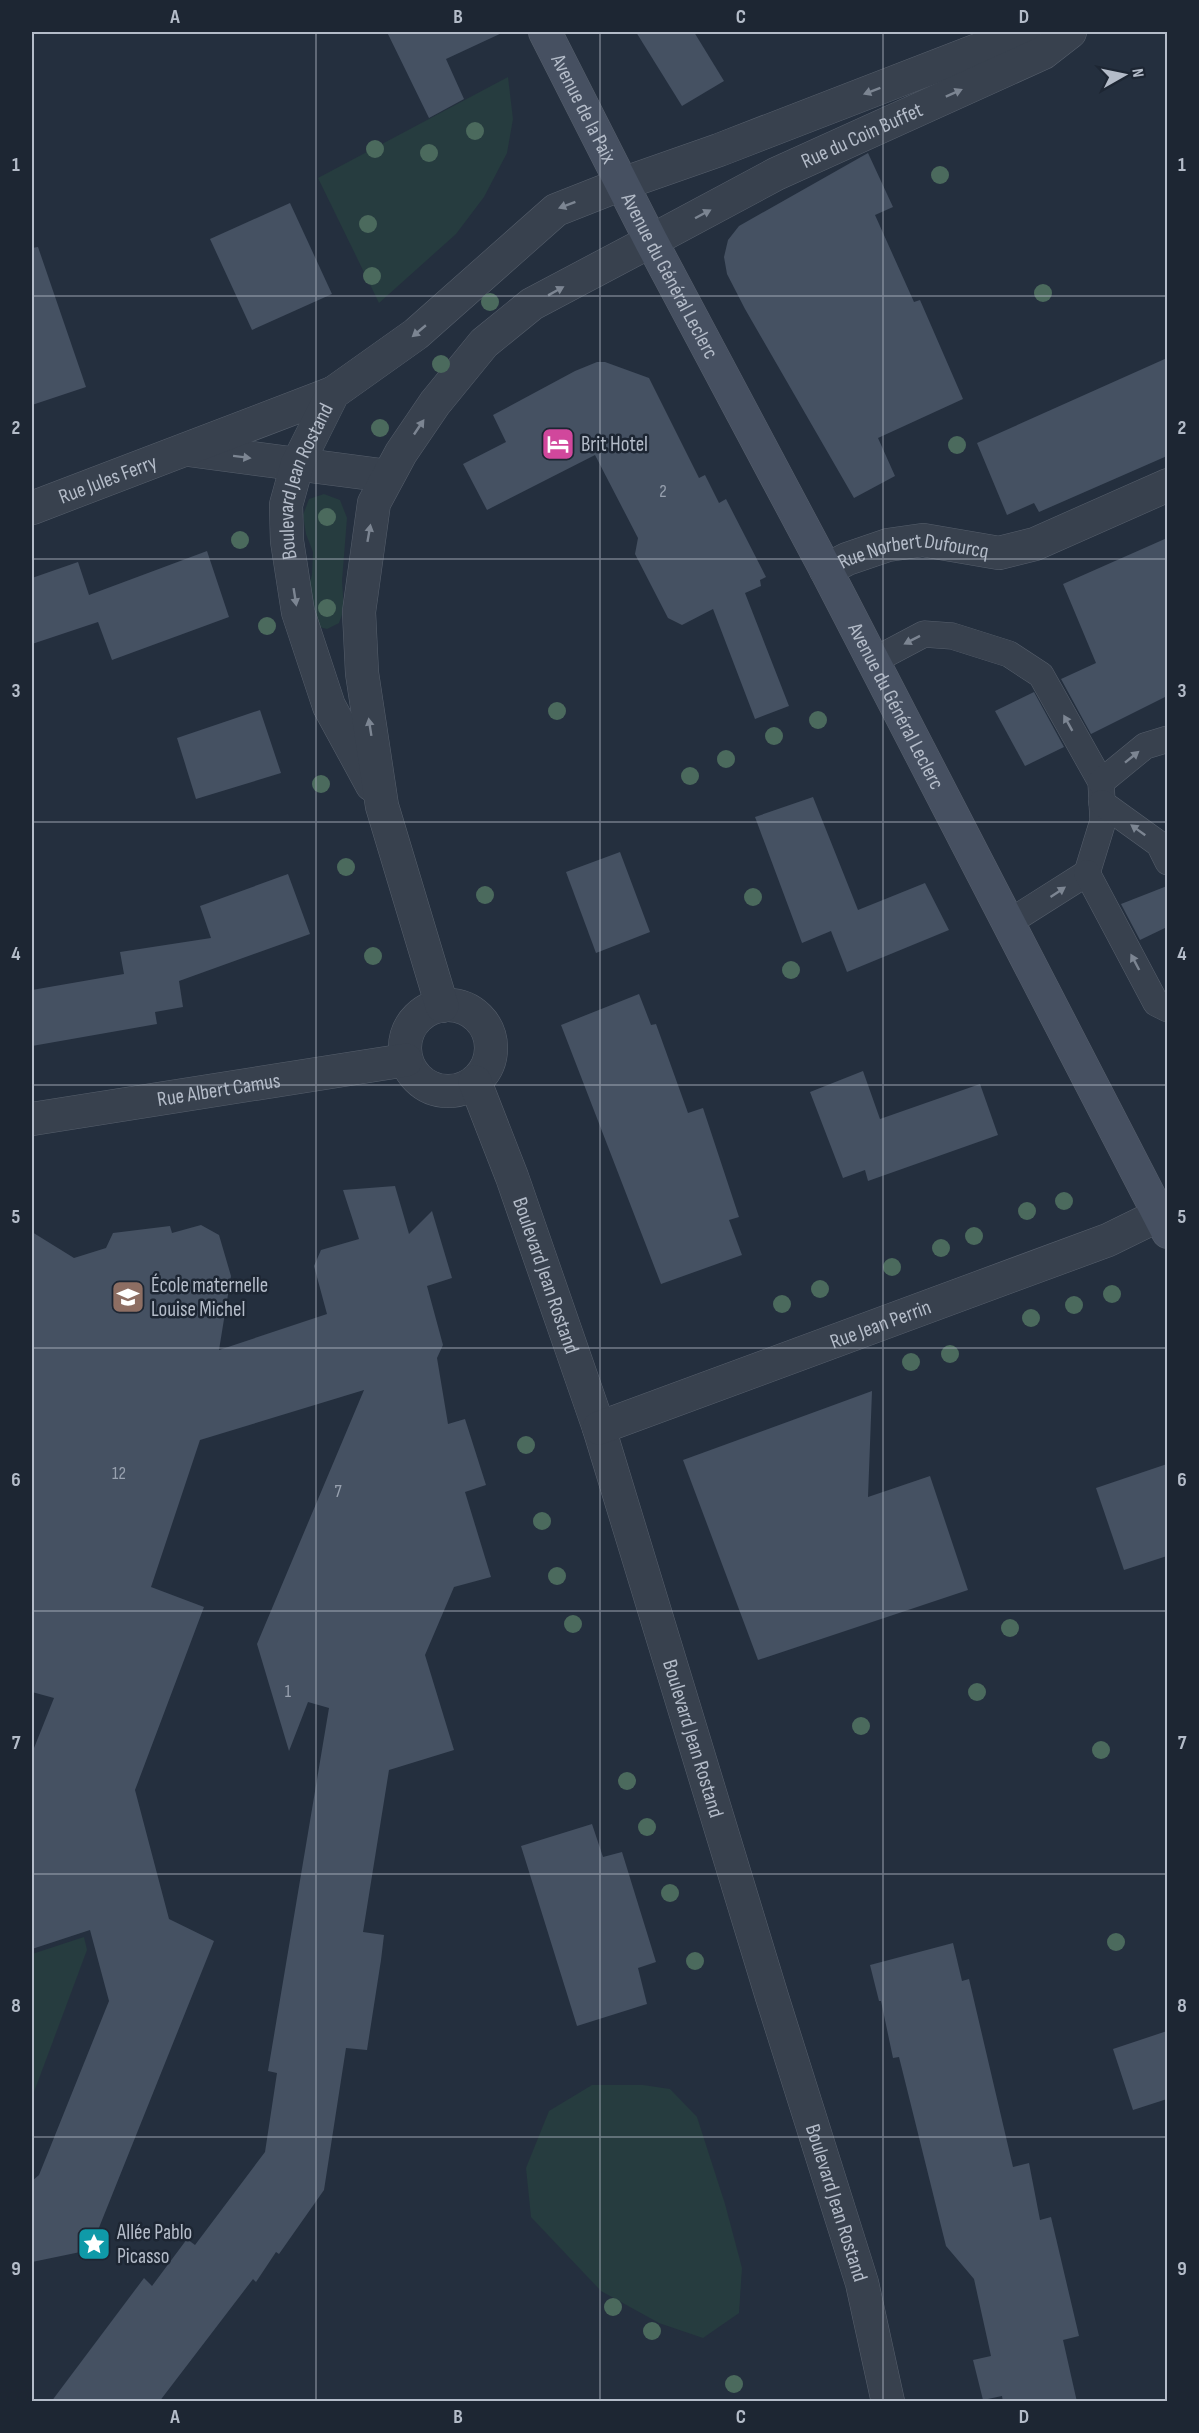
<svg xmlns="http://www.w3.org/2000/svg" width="1199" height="2433" viewBox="0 0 1199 2433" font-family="'Sofia Sans Condensed',sans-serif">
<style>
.green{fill:#263c3f}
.building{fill:#455162}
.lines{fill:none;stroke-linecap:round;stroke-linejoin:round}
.service-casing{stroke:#565f6c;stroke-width:27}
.minor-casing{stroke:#565f6c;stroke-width:34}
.tertiary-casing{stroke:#565f6c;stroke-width:34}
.secondary-casing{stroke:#565f6c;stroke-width:34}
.service{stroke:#38414e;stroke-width:26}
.minor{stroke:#38414e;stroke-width:33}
.tertiary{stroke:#38414e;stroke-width:33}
.secondary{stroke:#465061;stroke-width:33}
.tree{fill:#4b6a5d}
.oneway{fill:#7c8592}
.grid{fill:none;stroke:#b4bcc9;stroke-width:1.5;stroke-opacity:0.55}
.labels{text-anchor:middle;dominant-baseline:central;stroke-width:5;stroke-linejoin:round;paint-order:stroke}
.number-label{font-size:18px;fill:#98a1af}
.street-label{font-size:21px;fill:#b4bcc9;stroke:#1d2633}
.poi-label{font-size:21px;fill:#b4bcc9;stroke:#1d2633;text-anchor:start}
.neatline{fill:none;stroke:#b4bcc9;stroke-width:2}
.grid-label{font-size:20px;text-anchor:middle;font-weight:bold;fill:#b4bcc9}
</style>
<rect width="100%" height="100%" fill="#242f3e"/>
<g class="green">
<path d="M508,77L513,119L507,153L484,197L456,234L379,303L318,178Z"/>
<path d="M324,494L340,500L347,518L342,581L344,609L339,623L327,629L315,626L305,598L312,575L313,552L306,534L303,515L309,499Z"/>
<path d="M84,1937L87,1950L34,2092L32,2091V1954Z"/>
<path d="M592,2085H643L670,2089L697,2117L725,2204L742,2268L739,2313L703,2338L659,2323L601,2291L531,2217L526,2168L549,2111Z"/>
</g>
<g class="building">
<path d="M387,32H504L446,59L464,99L429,118Z"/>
<path d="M636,32H694L724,81L682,106Z"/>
<path d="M868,153L893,207L875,215L914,302L920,300L963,399L878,438L895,476L854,498L745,309L727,274L724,257L728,240L739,226Z"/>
<path d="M290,203L332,294L252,330L210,239Z"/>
<path d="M38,247L86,387L32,405V248Z"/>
<path d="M1167,358V456L1039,512L1034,503L1007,515L977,443Z"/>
<path d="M597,362H605L649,378L699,478L705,475L719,503L726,499L766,577L760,580L761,586L745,593L789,706L755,719L713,609L682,625L668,618L635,554L638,538L595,455L487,510L463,464L506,442L493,415L575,371Z"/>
<path d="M1167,538V696L1091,734L1061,679L1096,663L1063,584Z"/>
<path d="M207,551L229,617L112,660L98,622L32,644V578L78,562L89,595Z"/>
<path d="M1034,692L1064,747L1025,766L995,711Z"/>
<path d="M260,710L281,773L196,799L177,738Z"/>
<path d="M813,797L858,910L925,883L949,930L847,972L831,931L802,943L755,817Z"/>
<path d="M620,852L650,932L596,953L566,872Z"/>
<path d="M288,874L310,934L179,981L183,1007L155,1012L157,1024L32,1046V990L124,974L120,952L211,938L200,906Z"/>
<path d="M1167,886V927L1140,940L1121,904Z"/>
<path d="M639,994L651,1025L656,1024L688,1113L703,1108L739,1217L729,1220L742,1255L661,1284L561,1025Z"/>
<path d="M863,1071L880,1119L980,1084L998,1135L868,1181L865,1170L843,1178L810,1092Z"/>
<path d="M395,1186L409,1234L432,1211L452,1278L427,1286L443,1345L437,1358L448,1424L465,1419L486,1485L465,1492L491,1577L454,1587L425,1655L454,1750L389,1770L363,1932L384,1935L381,1960L367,2050L346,2048L324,2190L279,2254L276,2252L256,2282L253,2279L159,2402H51L144,2278L152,2286L187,2239L195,2245L265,2152L277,2073L268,2071L329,1708L308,1702L289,1751L257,1644L364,1390L200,1440L151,1587L204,1607L135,1790L169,1919L214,1941L90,2250L32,2262V2181L39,2175L109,2001L90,1930L32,1949V1753L54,1698L32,1692V1232L74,1258L106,1248L113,1233L170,1226L172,1233L201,1225L219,1235L231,1276L219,1350L327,1314L314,1266L321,1250L359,1239L343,1190Z"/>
<path d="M872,1391L868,1497L930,1476L968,1590L758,1660L683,1460Z"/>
<path d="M1167,1464V1556L1124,1570L1096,1488Z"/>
<path d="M592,1824L603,1857L622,1852L656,1962L638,1968L647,2004L577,2026L521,1846Z"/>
<path d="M953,1943L962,1981L969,1979L1013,2167L1029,2163L1040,2220L1051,2217L1079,2336L1063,2340L1077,2402H1003L1002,2396L983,2400L973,2360L991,2356L974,2279L946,2246L899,2057L893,2058L881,2001H879L870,1965Z"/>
<path d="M1167,2031V2099L1133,2110L1113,2049Z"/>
</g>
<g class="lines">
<g class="service-casing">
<g id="service">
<path d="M873,661L924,634L952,636L1009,654L1041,675L1101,782L1103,821L1087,873L1008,923"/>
<path d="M1101,782L1145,746L1168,739"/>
<path d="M1102,803L1159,844L1168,862"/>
<path d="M1087,873L1156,1003L1168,1009"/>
</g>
</g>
<g class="minor-casing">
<g id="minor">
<path d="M189,450L388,476"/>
<path id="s1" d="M32,508L333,393"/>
<path id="s2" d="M826,570L847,559L888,545L923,540L999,553L1035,544L1168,485"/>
<path id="s3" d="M372,785L329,706L298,612L287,541L286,505L297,465L333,393L416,334L556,210L622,184"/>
<circle cx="448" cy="1048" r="43"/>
<path d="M442,1006L382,806L362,673L359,612L374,503L401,453L435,403L484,343L532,304L651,241"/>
<path id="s4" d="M475,1082L512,1177L599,1428L772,1997L862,2283L888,2402"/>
<path id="s5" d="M32,1119L406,1060"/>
<path id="s6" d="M599,1428L1108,1240L1159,1215"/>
</g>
</g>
<g class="tertiary-casing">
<g id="tertiary">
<path d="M622,184L719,150L1024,32"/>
<path id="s7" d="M651,241L776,174L1043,53L1070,32"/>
</g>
</g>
<g class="secondary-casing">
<g id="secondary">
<path id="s8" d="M545,32L651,241L826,570L1168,1232"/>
</g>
</g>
<use href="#service" class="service"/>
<use href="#minor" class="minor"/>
<use href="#tertiary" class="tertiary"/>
<use href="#secondary" class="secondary"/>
</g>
<g class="tree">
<circle cx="475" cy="131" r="9"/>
<circle cx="375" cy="149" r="9"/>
<circle cx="429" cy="153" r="9"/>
<circle cx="940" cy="175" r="9"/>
<circle cx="368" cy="224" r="9"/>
<circle cx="372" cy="276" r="9"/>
<circle cx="1043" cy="293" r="9"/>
<circle cx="490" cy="302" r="9"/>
<circle cx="441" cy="364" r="9"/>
<circle cx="380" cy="428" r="9"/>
<circle cx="957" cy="445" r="9"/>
<circle cx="327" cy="517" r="9"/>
<circle cx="240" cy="540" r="9"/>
<circle cx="327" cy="608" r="9"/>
<circle cx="267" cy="626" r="9"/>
<circle cx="557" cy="711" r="9"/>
<circle cx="818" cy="720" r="9"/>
<circle cx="774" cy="736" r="9"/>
<circle cx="726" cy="759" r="9"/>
<circle cx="690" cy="776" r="9"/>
<circle cx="321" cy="784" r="9"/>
<circle cx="346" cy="867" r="9"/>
<circle cx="485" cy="895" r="9"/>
<circle cx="753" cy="897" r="9"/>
<circle cx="373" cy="956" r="9"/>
<circle cx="791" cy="970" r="9"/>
<circle cx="1064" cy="1201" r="9"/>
<circle cx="1027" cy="1211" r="9"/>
<circle cx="974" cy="1236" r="9"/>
<circle cx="941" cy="1248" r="9"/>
<circle cx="892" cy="1267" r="9"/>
<circle cx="820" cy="1289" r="9"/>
<circle cx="1112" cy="1294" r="9"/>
<circle cx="782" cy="1304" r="9"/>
<circle cx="1074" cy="1305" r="9"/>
<circle cx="1031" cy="1318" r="9"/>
<circle cx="950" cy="1354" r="9"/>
<circle cx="911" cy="1362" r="9"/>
<circle cx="526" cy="1445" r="9"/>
<circle cx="542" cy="1521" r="9"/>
<circle cx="557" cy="1576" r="9"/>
<circle cx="573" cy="1624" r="9"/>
<circle cx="1010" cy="1628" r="9"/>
<circle cx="977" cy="1692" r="9"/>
<circle cx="861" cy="1726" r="9"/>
<circle cx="1101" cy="1750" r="9"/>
<circle cx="627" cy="1781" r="9"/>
<circle cx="647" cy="1827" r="9"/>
<circle cx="670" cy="1893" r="9"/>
<circle cx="1116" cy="1942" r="9"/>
<circle cx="695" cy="1961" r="9"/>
<circle cx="613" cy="2307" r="9"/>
<circle cx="652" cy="2331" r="9"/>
<circle cx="734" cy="2384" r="9"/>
</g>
<defs><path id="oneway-solid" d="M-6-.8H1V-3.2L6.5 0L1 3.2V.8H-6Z" transform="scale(1.5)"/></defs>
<g class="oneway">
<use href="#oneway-solid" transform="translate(872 91) rotate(159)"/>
<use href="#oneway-solid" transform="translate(954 93) rotate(-24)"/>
<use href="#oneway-solid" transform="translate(567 205) rotate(159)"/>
<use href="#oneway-solid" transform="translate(703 214) rotate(-28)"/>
<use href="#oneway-solid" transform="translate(556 291) rotate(-29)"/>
<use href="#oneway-solid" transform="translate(419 331) rotate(140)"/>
<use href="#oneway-solid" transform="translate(419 427) rotate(-56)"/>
<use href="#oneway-solid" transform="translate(242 457) rotate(7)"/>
<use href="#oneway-solid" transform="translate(369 533) rotate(-80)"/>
<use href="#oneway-solid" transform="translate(295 597) rotate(81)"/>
<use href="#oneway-solid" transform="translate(912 640) rotate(153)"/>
<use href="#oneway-solid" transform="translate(1068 723) rotate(-119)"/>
<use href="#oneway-solid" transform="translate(370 727) rotate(-99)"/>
<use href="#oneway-solid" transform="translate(1132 757) rotate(-39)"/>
<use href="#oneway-solid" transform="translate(1138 830) rotate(-144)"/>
<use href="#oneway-solid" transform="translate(1058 892) rotate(-34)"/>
<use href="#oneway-solid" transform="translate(1135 962) rotate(-118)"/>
</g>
<path class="grid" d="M316,32V2402M600,32V2402M883,32V2402M32,296H1168M32,559H1168M32,822H1168M32,1085H1168M32,1348H1168M32,1611H1168M32,1874H1168M32,2137H1168"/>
<defs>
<g id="hotel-square" transform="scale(1.725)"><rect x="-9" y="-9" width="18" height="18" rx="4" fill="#d1479c" stroke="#1d2633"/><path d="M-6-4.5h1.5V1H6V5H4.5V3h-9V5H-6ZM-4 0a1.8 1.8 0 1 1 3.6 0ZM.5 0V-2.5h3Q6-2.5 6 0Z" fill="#fff"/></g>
<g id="school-square" transform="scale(1.725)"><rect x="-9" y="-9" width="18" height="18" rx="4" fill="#8d6e63" stroke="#1d2633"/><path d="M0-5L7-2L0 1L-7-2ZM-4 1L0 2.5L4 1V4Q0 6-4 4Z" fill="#fff"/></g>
<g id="sight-square" transform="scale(1.725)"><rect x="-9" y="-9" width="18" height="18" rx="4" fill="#0f9aa8" stroke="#1d2633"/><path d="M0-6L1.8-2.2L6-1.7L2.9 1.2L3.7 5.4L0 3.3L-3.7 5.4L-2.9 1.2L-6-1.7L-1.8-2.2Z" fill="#fff"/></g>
</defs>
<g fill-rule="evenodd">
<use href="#hotel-square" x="558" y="444"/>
<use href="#school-square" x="128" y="1297"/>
<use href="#sight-square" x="94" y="2244"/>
</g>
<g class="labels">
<g class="number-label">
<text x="663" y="491">2</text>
<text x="119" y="1473">12</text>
<text x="338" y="1491">7</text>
<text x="288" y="1691">1</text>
</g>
<g class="street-label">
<text stroke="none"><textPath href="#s8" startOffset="86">Avenue de la Paix</textPath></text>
<text stroke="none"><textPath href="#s7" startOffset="236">Rue du Coin Buffet</textPath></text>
<text stroke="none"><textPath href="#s8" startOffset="274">Avenue du Général Leclerc</textPath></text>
<text stroke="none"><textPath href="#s1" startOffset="81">Rue Jules Ferry</textPath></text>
<text stroke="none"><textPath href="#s3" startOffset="324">Boulevard Jean Rostand</textPath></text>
<text stroke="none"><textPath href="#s2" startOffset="92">Rue Norbert Dufourcq</textPath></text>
<text stroke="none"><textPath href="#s8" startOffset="760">Avenue du Général Leclerc</textPath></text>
<text stroke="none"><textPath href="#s5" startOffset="189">Rue Albert Camus</textPath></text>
<text stroke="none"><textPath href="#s4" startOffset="206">Boulevard Jean Rostand</textPath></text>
<text stroke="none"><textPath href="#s6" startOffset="300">Rue Jean Perrin</textPath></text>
<text stroke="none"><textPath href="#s4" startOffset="692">Boulevard Jean Rostand</textPath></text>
<text stroke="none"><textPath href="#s4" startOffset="1178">Boulevard Jean Rostand</textPath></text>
</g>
<g class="poi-label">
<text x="581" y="444">Brit Hotel</text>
<text x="151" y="1285">École maternelle<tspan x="151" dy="24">Louise Michel</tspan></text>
<text x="117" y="2232">Allée Pablo<tspan x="117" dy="24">Picasso</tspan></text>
</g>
</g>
<rect width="1199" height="2433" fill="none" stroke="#1d2633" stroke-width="66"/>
<g transform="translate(1124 75) rotate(81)" stroke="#1d2633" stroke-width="4.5" paint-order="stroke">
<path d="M0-4.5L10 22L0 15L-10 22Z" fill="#b4bcc9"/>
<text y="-9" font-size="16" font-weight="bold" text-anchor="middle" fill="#b4bcc9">N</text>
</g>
<rect x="33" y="33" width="1133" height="2367" class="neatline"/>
<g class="grid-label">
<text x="175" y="23">A</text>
<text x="458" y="23">B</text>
<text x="741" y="23">C</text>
<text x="1024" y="23">D</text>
<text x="16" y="171">1</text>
<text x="1182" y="171">1</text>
<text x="16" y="434">2</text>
<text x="1182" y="434">2</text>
<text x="16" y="697">3</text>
<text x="1182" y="697">3</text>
<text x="16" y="960">4</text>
<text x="1182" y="960">4</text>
<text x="16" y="1223">5</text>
<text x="1182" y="1223">5</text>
<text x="16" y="1486">6</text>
<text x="1182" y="1486">6</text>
<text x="16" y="1749">7</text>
<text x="1182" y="1749">7</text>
<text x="16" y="2012">8</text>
<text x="1182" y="2012">8</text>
<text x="16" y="2275">9</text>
<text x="1182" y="2275">9</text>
<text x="175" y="2423">A</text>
<text x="458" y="2423">B</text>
<text x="741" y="2423">C</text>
<text x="1024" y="2423">D</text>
</g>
</svg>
